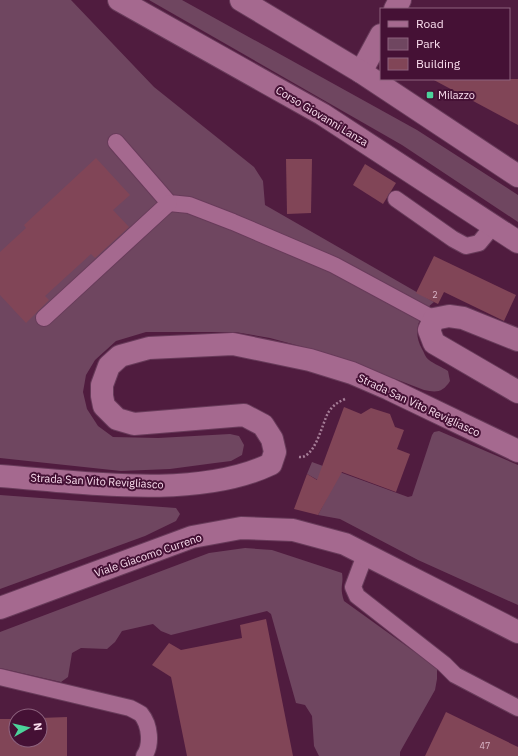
<svg xmlns="http://www.w3.org/2000/svg" width="518" height="756" viewBox="0 0 518 756" font-family="'IBM Plex Sans',sans-serif">
<style>
.green{fill:#6f4660}
.building{fill:#814557}
.lines{fill:none;stroke-linecap:round;stroke-linejoin:round}
.service-casing{stroke:#683b5a;stroke-width:18}
.minor-casing{stroke:#683b5a;stroke-width:24}
.tertiary-casing{stroke:#683b5a;stroke-width:24}
.path{stroke:#a57d97;stroke-width:2.5;stroke-dasharray:2 2;stroke-linecap:butt}
.service{stroke:#a5698f;stroke-width:16}
.minor{stroke:#a5698f;stroke-width:22}
.tertiary{stroke:#a5698f;stroke-width:22}
.poi-dot{fill:#4cd39b;stroke:#451135;stroke-width:1.5}
.labels{text-anchor:middle;dominant-baseline:central;stroke-width:4;stroke-linejoin:round;paint-order:stroke}
.number-label{font-size:9px;fill:#dcb8c9}
.poi-label{font-size:11px;fill:#fbdfef;stroke:#451135;text-anchor:start}
.street-label{font-size:11px;fill:#fbdfef;stroke:#451135}
</style>
<rect width="100%" height="100%" fill="#501c3f"/>
<g class="green">
<path d="M0,0H71L154,87L254,167L263,181L265,205L434,302C419,313 412,332 422,349C424,352 425,357 429,360C434,364 442,367 448,371L450,381C443,392 437,393 424,390L333,355L270,338L235,332H146L116,341L95,360L86,375L83,392L87,409L98,426L113,437L158,438L230,434L239,436L244,445L242,455L231,461L215,463L170,469L121,471L0,458Z"/>
<path d="M149,0H182L417,130L518,195V222L402,145Z"/>
<path d="M439,431L518,465V605L418,560L340,519L318,515L332,488L307,474L312,462L408,497L412,496L432,435L434,432Z"/>
<path d="M0,495L176,508L180,514L176,521L145,536L0,589Z"/>
<path d="M245,548L272,550L342,573C344,585 339,586 344,601L412,650L437,665V679L435,690L400,752V756H319L314,746L312,716L305,705L296,703L271,614L267,611L171,635L161,631L153,624L122,631L115,642L107,649L81,648L72,653L68,677L61,682L0,668V632L209,553Z"/>
</g>
<g class="building">
<path d="M432,79H518V125Z"/>
<path d="M96,158L130,195L113,210L129,227L95,258L91,254L45,296L49,300L26,323L0,295V252L26,228L24,225Z"/>
<path d="M286,159H312L311,213L287,214Z"/>
<path d="M365,164L396,183L383,204L353,185Z"/>
<path d="M434,256L516,295L504,321L444,292L438,304L416,293Z"/>
<path d="M344,407L361,414L371,408L390,414L395,427L404,430L397,449L410,454L396,492L342,472L318,515L294,509L307,474L317,480Z"/>
<path d="M266,619L293,756H187L171,677L152,665L169,643L181,650L242,638L240,625Z"/>
<path d="M446,712L518,747V756H425Z"/>
<path d="M67,717V756H0V719H16V740H40V718Z"/>
</g>
<g class="lines">
<g class="service-casing">
<g id="service">
<path d="M116,142L169,203L189,205L233,222L334,265L434,319"/>
<path d="M396,199L453,239L466,246L479,243L493,226"/>
<path d="M44,318L169,203"/>
<path d="M365,555L353,587L357,596L444,664L455,675L518,708"/>
<path d="M0,677L130,708C134,710 138,712 141,714C150,725 152,745 144,756"/>
</g>
</g>
<g class="minor-casing">
<g id="minor">
<path d="M395,9L400,0"/>
<path d="M361,72L381,35"/>
<path d="M518,340L463,318L449,316L434,319L429,330L434,343L518,392"/>
<path d="M0,476C81,482 196,500 271,464L275,452L272,439L263,425L244,415L134,424L117,419L104,406L102,396V385L109,366L120,356L149,348L233,344L310,360L352,373L389,389L518,451"/>
<path d="M0,608L192,537L241,528L293,530L345,544L518,632"/>
</g>
</g>
<g class="tertiary-casing">
<g id="tertiary">
<path d="M119,0L322,114L518,242"/>
<path d="M241,0L361,72L518,176"/>
</g>
</g>
<path class="path" d="M299,457C315,459 322,424 328,413C332,406 338,402 345,399"/>
<use href="#service" class="service"/>
<use href="#minor" class="minor"/>
<use href="#tertiary" class="tertiary"/>
</g>
<rect class="poi-dot" x="426" y="91" width="8" height="8" rx="2"/>
<g class="labels">
<g class="number-label">
<text x="435" y="294">2</text>
<text x="485" y="745">47</text>
</g>
<g class="poi-label">
<text x="438" y="95">Milazzo</text>
</g>
<g class="street-label">
<text transform="translate(322 116) rotate(31)">Corso Giovanni Lanza</text>
<text transform="translate(419 405) rotate(25)">Strada San Vito Revigliasco</text>
<text transform="translate(97 481) rotate(3)">Strada San Vito Revigliasco</text>
<text transform="translate(148 555) rotate(-19)">Viale Giacomo Curreno</text>
</g>
</g>
<rect x="380" y="8" width="130" height="72" fill="#451135" stroke="#8e637f"/>
<rect x="388" y="21" width="20" height="6" fill="#a5698f" stroke="#8e637f"/>
<text x="416" y="28" font-size="12" fill="#fbdfef">Road</text>
<rect x="388" y="38" width="20" height="12" fill="#6f4660" stroke="#8e637f"/>
<text x="416" y="48" font-size="12" fill="#fbdfef">Park</text>
<rect x="388" y="58" width="20" height="12" fill="#814557" stroke="#8e637f"/>
<text x="416" y="68" font-size="12" fill="#fbdfef">Building</text>
<g transform="translate(28 728) rotate(82)"><circle r="19" fill="#451135" stroke="#8e637f"/>
<path d="M0-3L7 15L0 10L-7 15Z" fill="#4cd39b"/>
<text y="-6" font-size="11" font-weight="bold" text-anchor="middle" fill="#fbdfef">N</text>
</g>
</svg>
